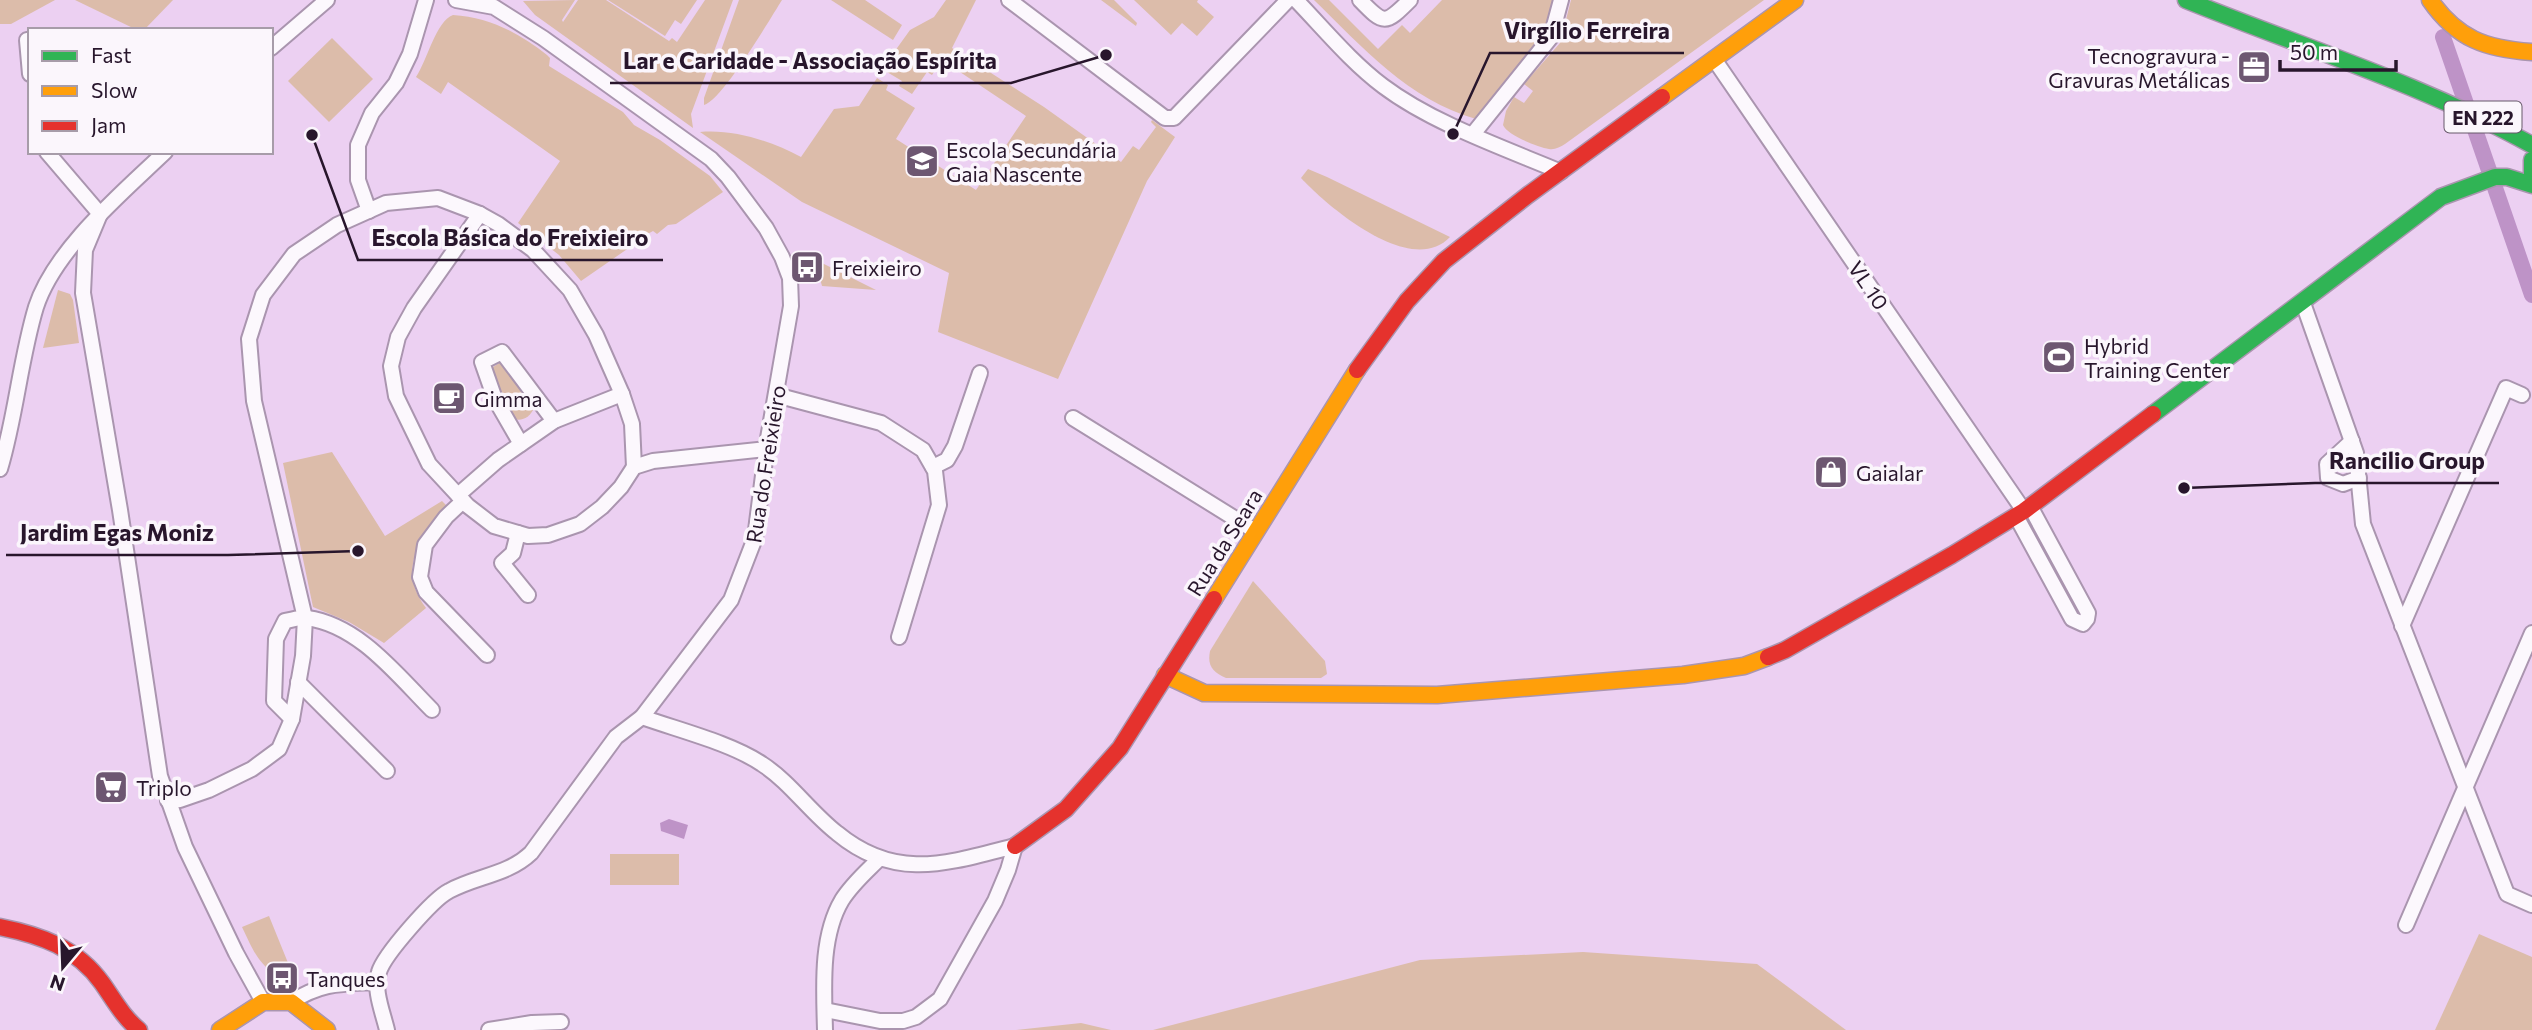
<svg xmlns="http://www.w3.org/2000/svg" width="2532" height="1030" viewBox="0 0 2532 1030" font-family="Commissioner,sans-serif">
<style>
.green{fill:#dcbcaa}
.water{fill:#be93c7}
.lines{fill:none;stroke-linecap:round;stroke-linejoin:round}
.canal{stroke:#be93c7;stroke-width:16}
.street-casing{stroke:#aa95af;stroke-width:18}
.fast-casing{stroke:#aa95af;stroke-width:19}
.slow-casing{stroke:#aa95af;stroke-width:19}
.jam-casing{stroke:#aa95af;stroke-width:19}
.street{stroke:#fcf8fd;stroke-width:14}
.fast{stroke:#30b455;stroke-width:16}
.slow{stroke:#ff9f0a;stroke-width:16}
.jam{stroke:#e5322d;stroke-width:16}
.labels{text-anchor:middle;dominant-baseline:central;stroke-width:7;stroke-linejoin:round;paint-order:stroke}
.shield{fill:#fbf6fc;stroke:#67596a;stroke-width:2}
.shield-label{font-size:19px;font-weight:bold;fill:#28162c}
.poi-label{font-size:21px;fill:#28162c;stroke:#fbf6fc;text-anchor:start}
.street-label{font-size:21px;fill:#28162c;stroke:#fbf6fc}
.leader{fill:none;stroke:#28162c;stroke-width:2.5}
.callout-dot{fill:#28162c;stroke:#fbf6fc;stroke-width:2.5}
.callout-label{font-size:23px;text-anchor:middle;font-weight:bold;fill:#28162c;stroke:#fbf6fc;stroke-width:7;stroke-linejoin:round;paint-order:stroke}
</style>
<rect width="100%" height="100%" fill="#ecd0f2"/>
<g class="green">
<path d="M0,0H55L11,24H0Z"/>
<path d="M75,0H173L144,30H137Z"/>
<path d="M575,0L562,20L563,22L578,0H606L669,41L672,38L677,42L705,0H733L691,114L693,128L535,15L523,1Z"/>
<path d="M608,0H697L681,24L675,20L665,36Z"/>
<path d="M739,0H782C770,19 722,101 704,105V98Z"/>
<path d="M831,0H865L902,25L893,40Z"/>
<path d="M946,0H976L952,48L1044,107L1121,162L1133,146L1139,150L1156,127L1151,122L1152,120L1175,137L1147,181L1058,379L938,332L949,273L802,202L700,132C734,129 771,141 801,157L834,109L859,106L877,78L888,85L886,90L915,108L896,139L976,190L1026,116L942,60L932,75L927,72L912,94L899,86L902,81L882,69L910,30L934,17Z"/>
<path d="M1101,0H1114L1137,23L1136,26Z"/>
<path d="M1134,0H1198L1197,2L1214,17L1197,36L1182,23L1171,35Z"/>
<path d="M1314,0H1329L1378,49L1402,25L1410,33L1442,0H1554L1546,36L1476,119C1409,100 1362,47 1314,0Z"/>
<path d="M1571,0H1764L1565,144C1560,147 1555,150 1549,149C1537,147 1507,135 1503,125L1506,111L1514,97L1524,103L1533,91L1524,84L1560,43Z"/>
<path d="M453,15C489,17 519,33 547,55L550,58L549,66L623,112L634,125L660,140L710,176L723,192L676,224L668,225L657,234L653,231L635,241L636,243L581,281L559,255L518,223L560,161L448,82L441,94L416,77C427,61 436,21 453,15Z"/>
<path d="M332,38L373,79L329,122L288,81Z"/>
<path d="M1308,169L1327,177L1450,237C1411,278 1328,207 1301,178Z"/>
<path d="M815,260H816L876,290L822,286Z"/>
<path d="M58,290L70,294L73,300L79,343L43,348Z"/>
<path d="M501,362L505,364L534,407C532,416 522,422 514,419L491,374L493,367Z"/>
<path d="M332,452L385,536L442,501L447,506C421,537 396,569 426,608L384,643L349,622L313,607L283,463Z"/>
<path d="M1253,581L1325,661L1327,674L1321,678H1226C1213,672 1207,666 1210,651Z"/>
<rect x="610" y="854" width="69" height="31"/>
<path d="M269,916L297,985C261,969 258,961 242,927Z"/>
<path d="M2479,934L2532,957V1030H2435Z"/>
<path d="M1583,952L1757,964L1846,1030H1153L1420,960Z"/>
<path d="M1081,1023L1111,1030H1016Z"/>
</g>
<path class="water" d="M669,819L688,825L684,839L661,831L660,823Z"/>
<g class="lines">
<path class="canal" d="M2443,37L2532,295"/>
<g class="street-casing">
<g id="street">
<path d="M1009,0L1165,118H1174L1288,0"/>
<path d="M1296,0C1324,29 1351,62 1383,86C1432,123 1504,148 1561,172"/>
<path d="M1360,0C1384,25 1385,25 1410,0"/>
<path d="M27,40L30,74"/>
<path d="M271,48L327,0"/>
<path d="M1714,59L2024,511"/>
<path d="M1473,134L1551,37L1561,0"/>
<path d="M47,152L100,214"/>
<path d="M369,211L358,180V145L372,113L396,83L410,54L426,0"/>
<path d="M100,214L85,250L83,293L120,510L160,776L185,847L236,953L263,1002"/>
<path d="M480,214L414,308L398,337L391,366L396,396L429,464L468,506L494,526L528,536L548,535L580,524L602,507L621,487L634,467L653,461L766,449"/>
<path d="M2303,303L2356,453L2363,524L2507,894L2532,905"/>
<path d="M776,395L881,423L923,450L935,471L939,505L899,637"/>
<path d="M1073,418L1255,531"/>
<path d="M2352,441L2327,464L2328,478L2343,484L2359,478"/>
<path d="M521,444L495,399L482,362L502,352L554,421"/>
<path d="M933,467L947,460L955,446L980,373"/>
<path d="M0,469C16,416 20,360 36,307C55,249 121,194 165,152"/>
<path d="M458,495L498,460L554,421L622,394"/>
<path d="M463,501L446,517L425,545L420,577L426,592L487,655"/>
<path d="M2016,516L2072,619L2083,624L2087,619L2088,613L2030,506"/>
<path d="M518,533L513,553L502,563L528,595"/>
<path d="M2402,626L2506,388L2522,395"/>
<path d="M298,682L387,771"/>
<path d="M642,717C678,730 731,743 762,764C790,782 810,812 837,833C896,882 948,863 1015,846L1008,870L995,901L940,999L916,1017L903,1021H880L825,1010"/>
<path d="M292,719L274,701L276,639L285,621C292,620 300,617 307,618C359,625 397,675 432,710"/>
<path d="M168,801L180,800L209,790L252,769L279,749L292,719L303,656L305,618L254,401L249,339L263,295L294,254L337,225L386,203L438,198L480,214L498,224L533,250L570,290L596,335L622,394L632,424L634,467"/>
<path d="M2406,925L2532,633"/>
<path d="M291,1002C323,982 341,984 378,982"/>
<path d="M387,1030C383,1013 373,989 379,972C384,955 433,899 449,891C476,876 508,875 531,853L616,737L642,717L731,600L755,538L767,444L791,306L790,278L782,257L766,228L728,177L711,159L543,38L494,7L456,0"/>
<path d="M489,1030L532,1023L561,1022"/>
<path d="M825,1030C824,989 820,937 842,900C852,884 866,872 879,859"/>
</g>
</g>
<g class="fast-casing">
<g id="fast">
<path d="M2186,0C2302,47 2422,84 2532,145"/>
<path d="M2532,160V175"/>
<path d="M2153,414L2441,197L2495,177H2507L2532,185"/>
</g>
</g>
<g class="slow-casing">
<g id="slow">
<path d="M2430,0C2457,39 2486,49 2532,52"/>
<path d="M1662,97L1795,0"/>
<path d="M1214,599L1357,370"/>
<path d="M1165,675L1204,693L1437,695L1683,675L1744,666L1768,657"/>
<path d="M220,1030L263,1002H291L327,1030"/>
</g>
</g>
<g class="jam-casing">
<g id="jam">
<path d="M1357,370L1407,301L1444,261L1528,195L1662,97"/>
<path d="M1768,657L1785,650L1952,555L2024,511L2153,414"/>
<path d="M1015,846L1066,809L1120,748L1214,599"/>
<path d="M0,927C41,935 77,948 102,983C114,1000 123,1017 139,1030"/>
</g>
</g>
<use href="#street" class="street"/>
<use href="#fast" class="fast"/>
<use href="#slow" class="slow"/>
<use href="#jam" class="jam"/>
</g>
<defs>
<g id="office-square" transform="scale(1.75)"><rect x="-9" y="-9" width="18" height="18" rx="4" fill="#6d5771" stroke="#fbf6fc"/><path d="M-6-3h4V-5.5h4V-3h4V5H-6ZM-1-4.5V-3h2v-1.5ZM-6 0V1H6V0Z" fill="#fff"/></g>
<g id="school-square" transform="scale(1.75)"><rect x="-9" y="-9" width="18" height="18" rx="4" fill="#6d5771" stroke="#fbf6fc"/><path d="M0-5L7-2L0 1L-7-2ZM-4 1L0 2.5L4 1V4Q0 6-4 4Z" fill="#fff"/></g>
<g id="bus-square" transform="scale(1.75)"><rect x="-9" y="-9" width="18" height="18" rx="4" fill="#6d5771" stroke="#fbf6fc"/><path d="M-5-6H5V4H4V6H2V4H-2V6H-4V4H-5ZM-3.5-4V0h7V-4ZM-3.5 1.2v1.5H-2V1.2ZM2 1.2v1.5H3.5V1.2Z" fill="#fff"/></g>
<g id="stadium-square" transform="scale(1.75)"><rect x="-9" y="-9" width="18" height="18" rx="4" fill="#6d5771" stroke="#fbf6fc"/><path d="M0-5a6.5 5 0 1 0 0 10a6.5 5 0 1 0 0-10ZM-3.5-1.8h7v3.6h-7Z" fill="#fff"/></g>
<g id="cafe-square" transform="scale(1.75)"><rect x="-9" y="-9" width="18" height="18" rx="4" fill="#6d5771" stroke="#fbf6fc"/><path d="M-5.5-4.5H6V0H3Q3 3.5 0 3.5H-2.5Q-5.5 3.5-5.5 0ZM3-3.2v2h1.7v-2ZM-6 4.5H4V6H-6Z" fill="#fff"/></g>
<g id="shop-square" transform="scale(1.75)"><rect x="-9" y="-9" width="18" height="18" rx="4" fill="#6d5771" stroke="#fbf6fc"/><path d="M-5-2.5h2.3a2.7 3.5 0 0 1 5.4 0H5L5.5 6h-11ZM-1.5-2.5h3a1.5 2.3 0 0 0-3 0Z" fill="#fff"/></g>
<g id="supermarket-square" transform="scale(1.75)"><rect x="-9" y="-9" width="18" height="18" rx="4" fill="#6d5771" stroke="#fbf6fc"/><path d="M-6-5.5h2.5l.6 2H6L4.5 2H-2.5L-4.4-4H-6ZM-1.5 3.2a1.3 1.3 0 1 0 .1 0ZM3 3.2a1.3 1.3 0 1 0 .1 0Z" fill="#fff"/></g>
</defs>
<g fill-rule="evenodd">
<use href="#office-square" x="2254" y="67"/>
<use href="#school-square" x="922" y="161"/>
<use href="#bus-square" x="807" y="267"/>
<use href="#stadium-square" x="2059" y="357"/>
<use href="#cafe-square" x="449" y="398"/>
<use href="#shop-square" x="1831" y="472"/>
<use href="#supermarket-square" x="111" y="787"/>
<use href="#bus-square" x="282" y="978"/>
</g>
<g class="labels">
<rect class="shield" x="2444.5" y="101.5" width="77" height="31" rx="5"/>
<g class="shield-label">
<text x="2483" y="117">EN 222</text>
</g>
<g class="poi-label">
<text x="2230" y="55" text-anchor="end">Tecnogravura -<tspan x="2230" dy="24">Gravuras Metálicas</tspan></text>
<text x="946" y="149">Escola Secundária<tspan x="946" dy="24">Gaia Nascente</tspan></text>
<text x="832" y="267">Freixieiro</text>
<text x="2084" y="345">Hybrid<tspan x="2084" dy="24">Training Center</tspan></text>
<text x="474" y="398">Gimma</text>
<text x="1856" y="472">Gaialar</text>
<text x="136" y="787">Triplo</text>
<text x="306" y="978">Tanques</text>
</g>
<g class="street-label">
<text transform="translate(1869 285) rotate(56)">VL 10</text>
<text transform="translate(765 464) rotate(-81)">Rua do Freixieiro</text>
<text transform="translate(1224 542) rotate(-58)">Rua da Seara</text>
</g>
</g>
<path class="leader" d="M1453 134L1490 53H1684M1106 55L1011 83H610M312 135L358 260H663M2184 488L2315 483H2499M358 551L228 555H6"/>
<g class="callout-dot">
<circle cx="1453" cy="134" r="7"/>
<circle cx="1106" cy="55" r="7"/>
<circle cx="312" cy="135" r="7"/>
<circle cx="2184" cy="488" r="7"/>
<circle cx="358" cy="551" r="7"/>
</g>
<g class="callout-label">
<text x="1587" y="39">Virgílio Ferreira</text>
<text x="810" y="69">Lar e Caridade - Associação Espírita</text>
<text x="510" y="246">Escola Básica do Freixieiro</text>
<text x="2407" y="469">Rancilio Group</text>
<text x="117" y="541">Jardim Egas Moniz</text>
</g>
<rect x="28" y="28" width="245" height="126" fill="#fbf6fc" stroke="#a79ca9" stroke-width="2"/>
<rect x="42" y="51" width="35" height="10" fill="#30b455" stroke="#a79ca9" stroke-width="2"/>
<text x="91" y="63" font-size="21" fill="#28162c">Fast</text>
<rect x="42" y="86" width="35" height="10" fill="#ff9f0a" stroke="#a79ca9" stroke-width="2"/>
<text x="91" y="98" font-size="21" fill="#28162c">Slow</text>
<rect x="42" y="121" width="35" height="10" fill="#e5322d" stroke="#a79ca9" stroke-width="2"/>
<text x="91" y="133" font-size="21" fill="#28162c">Jam</text>
<g transform="translate(63 967) rotate(199)" stroke="#fbf6fc" stroke-width="5" paint-order="stroke">
<path d="M0-5L12 26L0 18L-12 26Z" fill="#28162c"/>
<text y="-10" font-size="19" font-weight="bold" text-anchor="middle" fill="#28162c">N</text>
</g>
<path d="M2280 60v10h116v-10" fill="none" stroke="#28162c" stroke-width="3.5"/>
<text x="2290" y="60" font-size="21" fill="#28162c" stroke="#fbf6fc" stroke-width="5" paint-order="stroke">50 m</text>
</svg>
